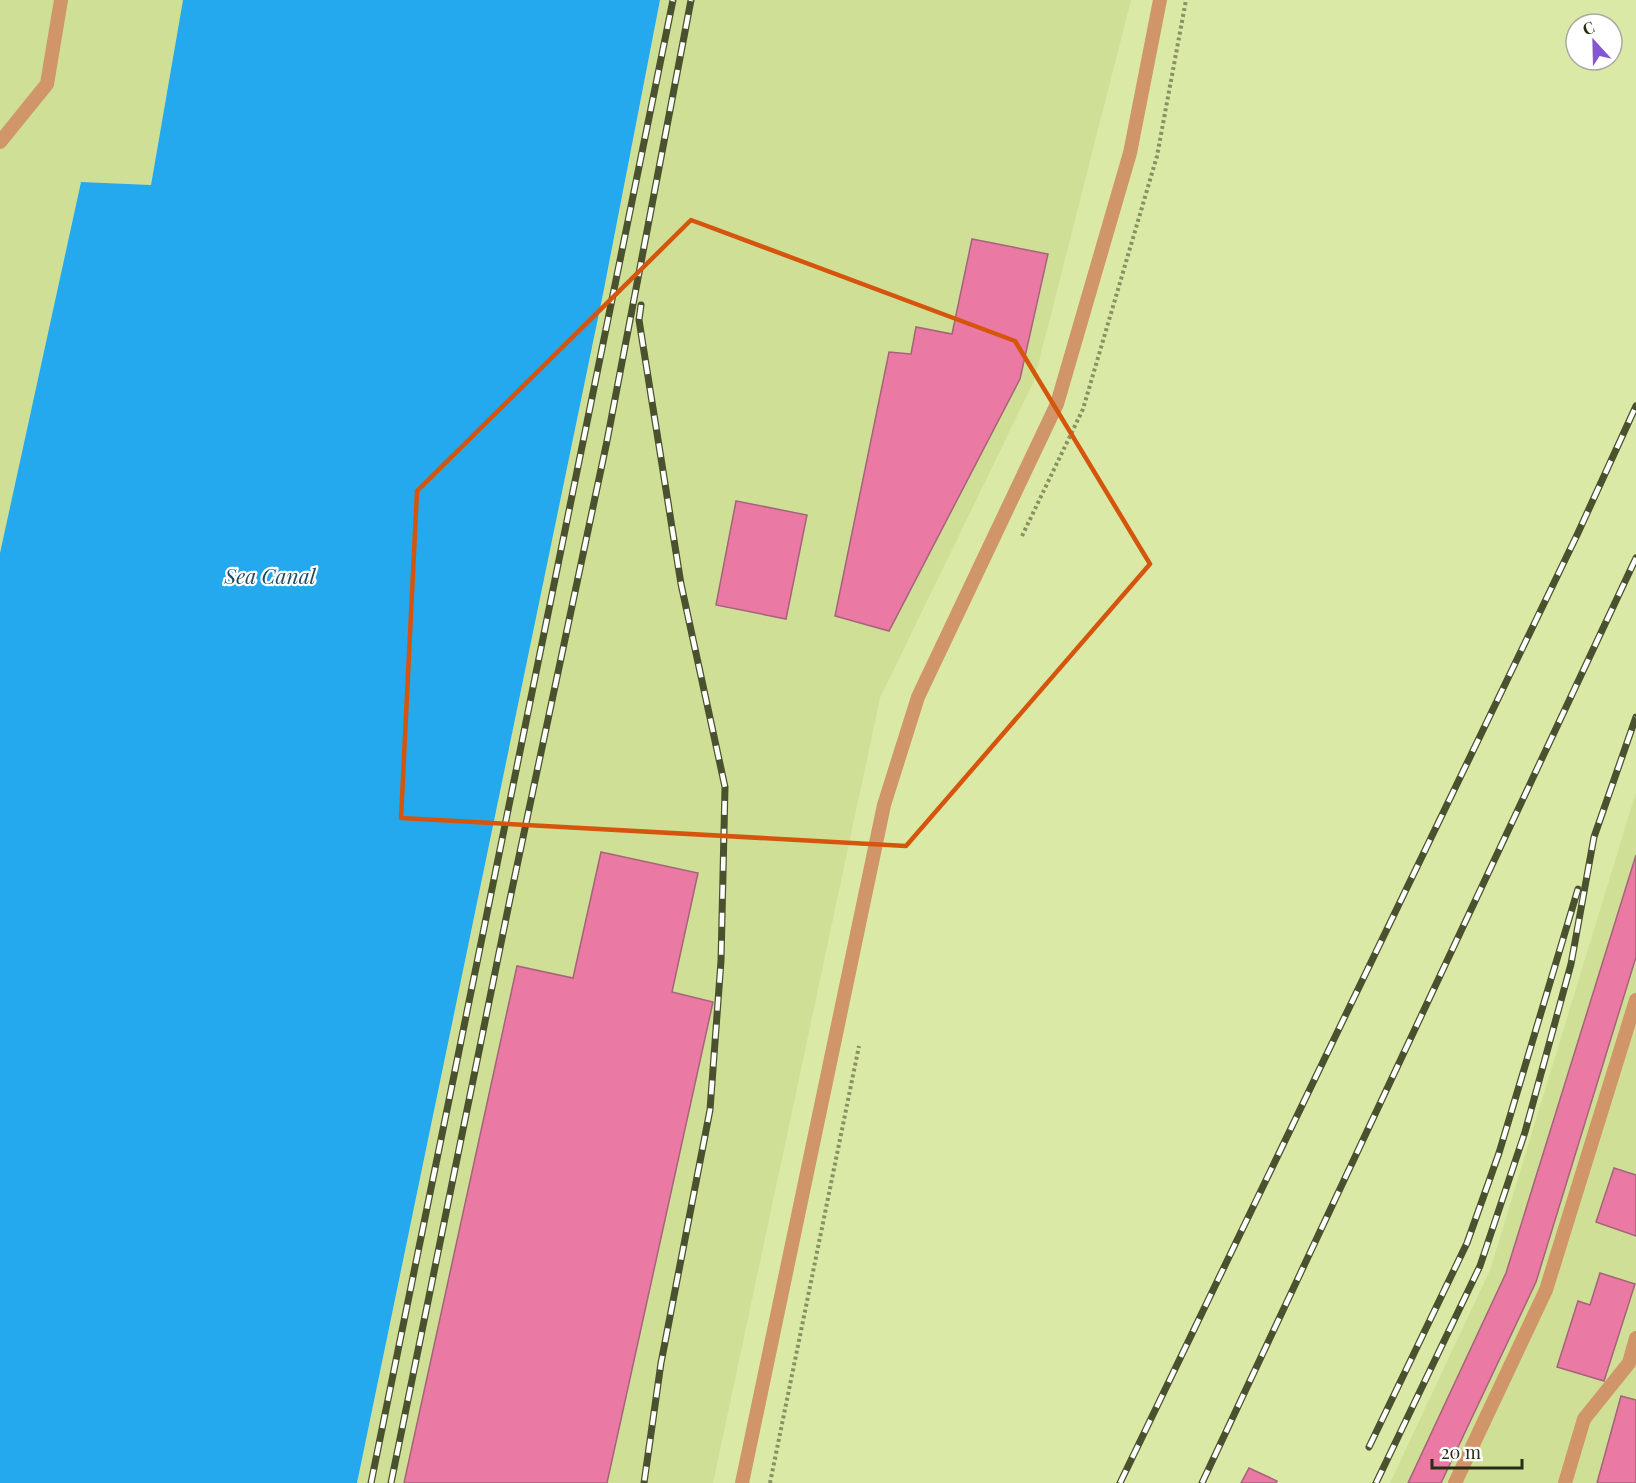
<svg xmlns="http://www.w3.org/2000/svg" width="1636" height="1483" viewBox="0 0 1636 1483" font-family="'Playfair Display',serif">
<style>
.built{fill:#cfdf95}
.water{fill:#24a9ee}
.building{fill:#ea79a3;stroke:#a4647a;stroke-width:1.5}
.lines{fill:none;stroke-linecap:round;stroke-linejoin:round}
.path{stroke:#879161;stroke-width:4;stroke-dasharray:3 3;stroke-linecap:butt}
.service{stroke:#d09568;stroke-width:14}
.rail-casing{stroke:#4a512f;stroke-width:7}
.rail{stroke:#fff;stroke-width:4.5;stroke-dasharray:14;stroke-linecap:butt}
.marked{fill:none;stroke:#d5550d;stroke-width:4.5;stroke-linejoin:round}
.labels{text-anchor:middle;dominant-baseline:central;stroke-width:4.5;stroke-linejoin:round;paint-order:stroke}
.water-label{font-size:21px;font-style:italic;fill:#1b4c68;stroke:#fff}
</style>
<rect width="100%" height="100%" fill="#dbe9a7"/>
<g class="built">
<path d="M0,0H183L151,185L81,182L0,553Z"/>
<path d="M660,0H1131L1034,381L880,698L713,1483H357L604,289Z"/>
<path d="M1636,792V1483H1390L1490,1270Z"/>
</g>
<path class="water" d="M183,0H660L604,289L357,1483H0V553L81,182L151,185Z"/>
<g class="building">
<path d="M972,239L1048,254L1020,379L889,631L835,616L889,352L911,354L916,327L952,334Z"/>
<path d="M736,501L807,515L786,619L716,605Z"/>
<path d="M601,852L698,873L672,992L713,1002L607,1483H404L517,966L573,978Z"/>
<path d="M1636,855V957L1536,1282L1441,1483H1408L1506,1273Z"/>
<path d="M1614,1168L1636,1175V1236L1596,1222Z"/>
<path d="M1600,1273L1635,1284L1604,1381L1557,1367L1578,1301L1590,1305Z"/>
<path d="M1621,1396L1636,1400V1483H1597Z"/>
<path d="M1249,1468L1277,1481L1276,1483H1241Z"/>
</g>
<g class="lines">
<g class="path">
<path d="M1022,536L1083,409L1157,156L1186,0"/>
<path d="M770,1483L859,1046"/>
</g>
<g class="service">
<path d="M0,142L47,84L61,0"/>
<path d="M742,1483L884,805L918,697L1057,404L1130,153L1160,0"/>
<path d="M1455,1483L1546,1290L1636,1000"/>
<path d="M1565,1483L1584,1419L1629,1363L1636,1338"/>
</g>
<g class="rail-casing">
<g id="rail">
<path d="M641,305L639,320L681,584L725,787L721,961L710,1110L661,1363L644,1483"/>
<path d="M1369,1447L1467,1243L1499,1153L1578,889"/>
<path d="M371,1483L673,0"/>
<path d="M391,1483L510,899L607,441L691,0"/>
<path d="M1120,1483L1577,535L1636,406"/>
<path d="M1202,1483L1636,558"/>
<path d="M1376,1483L1480,1266L1525,1132L1571,964L1594,837L1636,717"/>
</g>
</g>
<use href="#rail" class="rail"/>
</g>
<path class="marked" d="M691,220L1015,341L1150,564L906,846L401,818L417,491Z"/>
<g class="labels">
<g class="water-label">
<text x="270" y="575">Sea Canal</text>
</g>
</g>
<g transform="translate(1594 42) rotate(338)"><circle r="28" fill="#ffffff" stroke="#a9aba1" stroke-width="1.5"/>
<path d="M0-4.5L10 22L0 15L-10 22Z" fill="#8456cf"/>
<text y="-9" font-size="16" font-weight="bold" text-anchor="middle" fill="#282d13">С</text>
</g>
<path d="M1432 1459v9h90v-9" fill="none" stroke="#282d13" stroke-width="3"/>
<text x="1441" y="1459" font-size="18" fill="#282d13" stroke="#ffffff" stroke-width="4.5" paint-order="stroke">20 m</text>
</svg>
